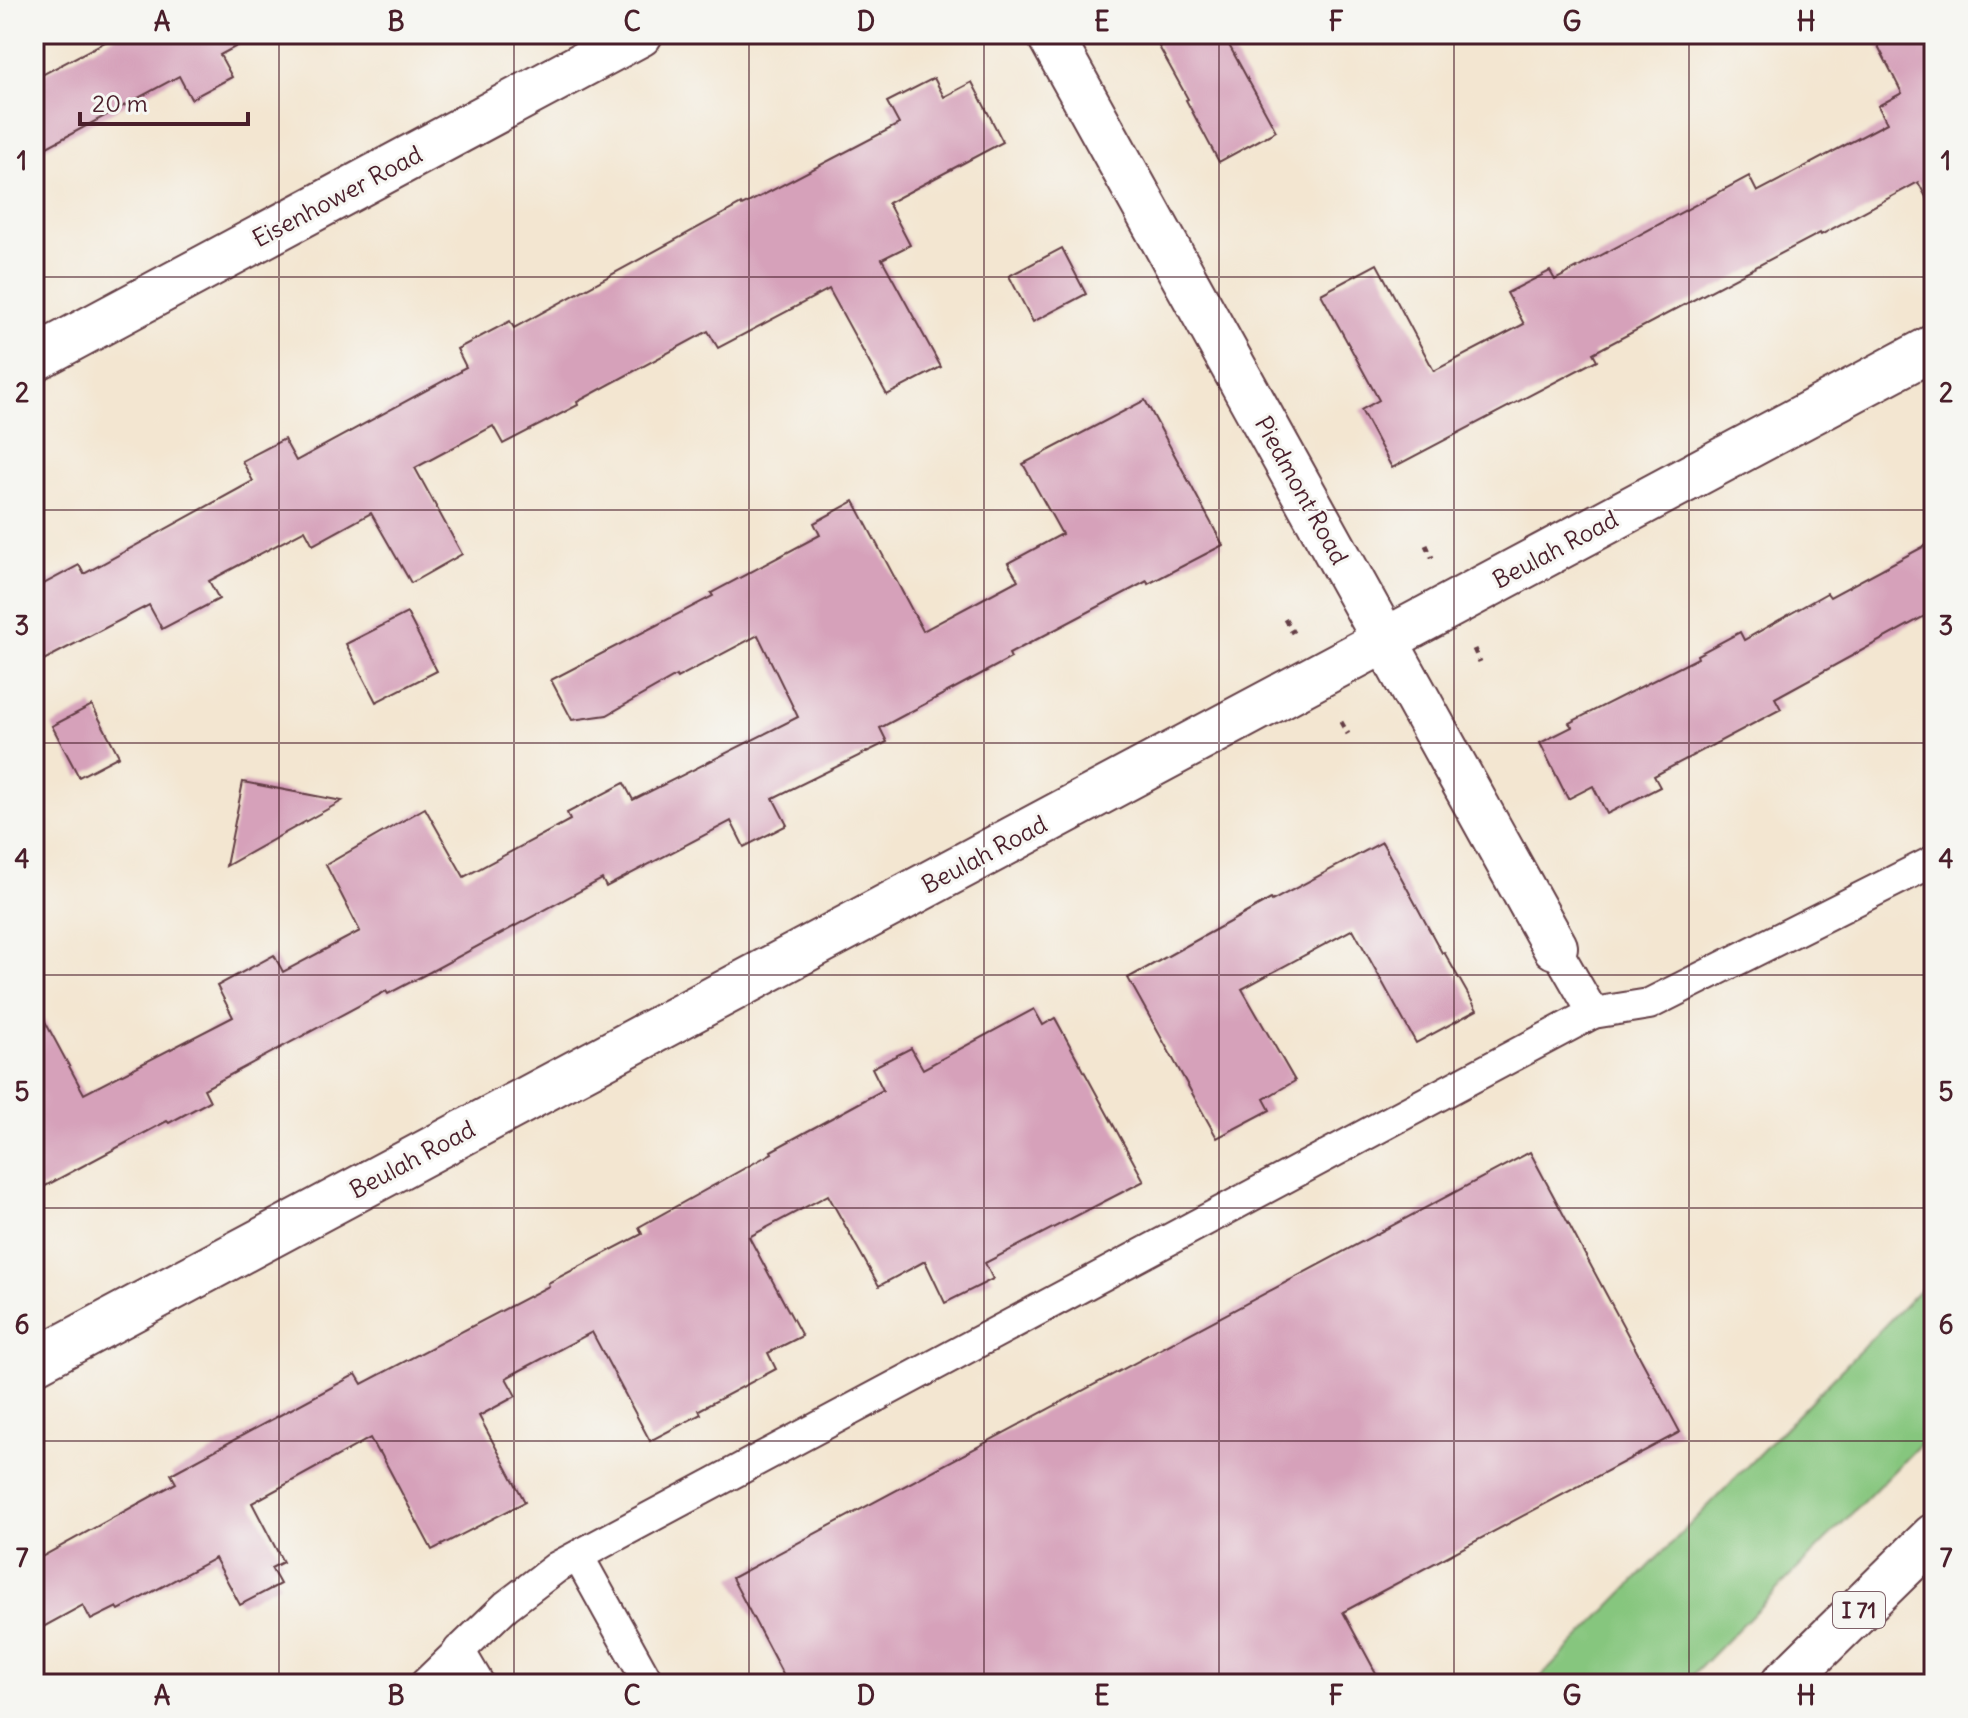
<svg xmlns="http://www.w3.org/2000/svg" width="1968" height="1718" viewBox="0 0 1968 1718" font-family="Delius,sans-serif">
<style>
.green{fill:#86c67e;stroke:#687254;stroke-width:2}
.building{fill:#d6a1ba}
.lines{fill:none;stroke-linecap:round;stroke-linejoin:round}
.lane-casing{stroke:#633d44;stroke-width:34}
.street-casing{stroke:#633d44;stroke-width:48}
.highway-casing{stroke:#633d44;stroke-width:48}
.path{stroke:#633d44;stroke-width:5;stroke-dasharray:6 6;stroke-linecap:butt}
.lane{stroke:#fff;stroke-width:30}
.street{stroke:#fff;stroke-width:44}
.highway{stroke:#fff;stroke-width:44}
.grid{fill:none;stroke:#4a1f2b;stroke-width:2;stroke-opacity:0.55}
.labels{text-anchor:middle;dominant-baseline:central;stroke-width:6;stroke-linejoin:round;paint-order:stroke}
.shield{fill:#f6f6f2;stroke:#7e6067;stroke-width:2}
.shield-label{font-size:22px;font-weight:bold;fill:#4a1f2b}
.street-label{font-size:24px;fill:#4a1f2b;stroke:#f6f6f2}
.neatline{fill:none;stroke:#4a1f2b;stroke-width:3}
.grid-label{font-size:26px;text-anchor:middle;font-weight:bold;fill:#4a1f2b}
</style>
<rect width="100%" height="100%" fill="#f6f6f2"/>
<filter id="ink" filterUnits="userSpaceOnUse"><feTurbulence type="fractalNoise" baseFrequency=".0125" numOctaves="2"/><feDisplacementMap in="SourceGraphic" scale="16" xChannelSelector="R" yChannelSelector="G"/><feConvolveMatrix kernelMatrix="1 2 1 2 8 2 1 2 1" color-interpolation-filters="sRGB"/></filter>
<filter id="wash" filterUnits="userSpaceOnUse"><feTurbulence type="fractalNoise" baseFrequency=".006" numOctaves="4" result="noise"/><feDisplacementMap in="SourceGraphic" scale="32" xChannelSelector="R" yChannelSelector="G"/><feGaussianBlur stdDeviation="1.8" result="paint"/><feColorMatrix in="noise" values="0 0 0 0 0 0 0 0 0 0 0 0 0 0 0 0 0 1.4 0 .05"/><feComposite in="paint" operator="in"/></filter>
<g filter="url(#wash)">
<rect width="100%" height="100%" fill="#f3e6d1"/>
<path class="green" d="M1934,1275V1430L1684,1684H1534Z"/>
<g id="blocks">
<g class="building">
<path d="M120,34H259L220,55L232,77L191,99L179,76L34,154V79Z"/>
<path d="M1152,34H1223L1276,131L1219,162L1186,100L1188,99Z"/>
<path d="M1872,34H1934V212L1918,182L1821,235L1820,233L1593,353L1597,360L1392,468L1361,410L1379,400L1321,294L1377,264L1434,371L1524,324L1507,293L1550,271L1555,280L1749,176L1757,192L1887,123L1878,106L1902,93Z"/>
<path d="M934,78L944,97L972,82L1003,142L888,203L910,245L882,259L941,367L887,395L829,289L718,348L708,331L577,402L578,405L503,444L493,426L415,468L462,554L411,583L371,513L313,545L305,530L209,581L219,599L162,629L149,605L34,665V589L79,565L84,574L253,481L242,461L284,439L296,461L460,372V370L466,367L457,349L510,321L514,328L741,204L742,206L899,124L887,102Z"/>
<path d="M1062,248L1086,294L1033,322L1009,276Z"/>
<path d="M1145,400L1223,545L1148,584L1147,581L1009,654L1011,658L880,728L887,742L773,798L787,825L744,847L731,821L606,887L602,879L430,972L388,994L386,991L204,1089L210,1101L169,1123L167,1121L34,1192V1001L84,1094L233,1017L217,986L274,955L283,972L360,931L326,865L425,808L464,877L570,820L567,813L624,783L633,800L798,717L758,635L677,678L676,676L607,715L572,720L551,680L713,596L711,593L820,535L814,523L854,501L923,631L1018,580L1008,563L1062,534L1023,464Z"/>
<path d="M1934,541V611L1775,698L1781,709L1654,776L1660,787L1607,814L1593,786L1568,799L1540,743L1572,727L1569,723L1698,658L1697,655L1740,632L1744,640L1827,593L1830,597Z"/>
<path d="M407,613L437,671L376,702L346,644Z"/>
<path d="M92,705L119,756L79,777L52,726Z"/>
<path d="M243,782L342,801L226,866Z"/>
<path d="M1382,842L1442,953L1444,952L1477,1010L1416,1043L1353,929L1242,989L1295,1081L1264,1099L1270,1110L1217,1138L1128,978L1271,899L1272,901Z"/>
<path d="M1034,1009L1043,1025L1055,1018L1144,1181L985,1263L993,1279L945,1303L925,1261L879,1286L828,1195L749,1237L802,1336L768,1353L776,1369L699,1410L701,1414L650,1441L592,1332L506,1378L516,1396L479,1416L525,1502L432,1550L380,1452L378,1453L370,1438L252,1503L283,1562L271,1568L280,1584L240,1605L215,1558L119,1610L117,1607L91,1620L83,1605L34,1632V1561L176,1483L171,1474L356,1374L362,1384L549,1286L548,1283L642,1234L639,1227L772,1153L771,1151L883,1090L872,1068L911,1048L923,1069Z"/>
<path d="M1530,1152L1680,1432L1343,1612L1382,1684H788L732,1578Z"/>
</g>
</g>
</g>
<g filter="url(#ink)">
<use href="#blocks" fill-opacity="0" stroke="#633d44" stroke-width="2"/>
<g class="lines">
<g class="lane-casing">
<g id="lane">
<path d="M1593,1013L1649,1004L1934,861"/>
<path d="M578,1556L649,1684"/>
<path d="M459,1650L479,1684"/>
<path d="M425,1684L506,1606L557,1567L1593,1013L1555,947"/>
</g>
</g>
<g class="street-casing">
<g id="street">
<path d="M1049,34L1555,947"/>
<path d="M34,359L640,34"/>
<path d="M34,1362L1934,347"/>
</g>
</g>
<g class="highway-casing">
<path id="highway" d="M1783,1684L1934,1536"/>
</g>
<g class="path">
<path d="M1426,545L1432,558"/>
<path d="M1285,619L1293,633"/>
<path d="M1474,649L1480,662"/>
<path d="M1341,722L1348,734"/>
</g>
<use href="#lane" class="lane"/>
<use href="#street" class="street"/>
<use href="#highway" class="highway"/>
</g>
</g>
<path class="grid" d="M279,34V1684M514,34V1684M749,34V1684M984,34V1684M1219,34V1684M1454,34V1684M1689,34V1684M34,277H1934M34,510H1934M34,743H1934M34,975H1934M34,1208H1934M34,1441H1934"/>
<g class="labels">
<rect class="shield" x="1833" y="1592" width="52" height="36" rx="6"/>
<g class="shield-label">
<text x="1859" y="1610">I 71</text>
</g>
<g class="street-label">
<text transform="translate(337 196) rotate(-28)">Eisenhower Road</text>
<text transform="translate(1302 490) rotate(61)">Piedmont Road</text>
<text transform="translate(1555 549) rotate(-28)">Beulah Road</text>
<text transform="translate(984 854) rotate(-28)">Beulah Road</text>
<text transform="translate(412 1159) rotate(-28)">Beulah Road</text>
</g>
</g>
<rect width="1968" height="1718" fill="none" stroke="#f6f6f2" stroke-width="88"/>
<path d="M80 112v12h168v-12" fill="none" stroke="#4a1f2b" stroke-width="4"/>
<text x="92" y="112" font-size="24" fill="#4a1f2b" stroke="#f6f6f2" stroke-width="6" paint-order="stroke">20 m</text>
<rect x="44" y="44" width="1880" height="1630" class="neatline"/>
<g class="grid-label">
<text x="162" y="31">A</text>
<text x="396" y="31">B</text>
<text x="632" y="31">C</text>
<text x="866" y="31">D</text>
<text x="1102" y="31">E</text>
<text x="1336" y="31">F</text>
<text x="1572" y="31">G</text>
<text x="1806" y="31">H</text>
<text x="22" y="170">1</text>
<text x="1946" y="170">1</text>
<text x="22" y="402">2</text>
<text x="1946" y="402">2</text>
<text x="22" y="635">3</text>
<text x="1946" y="635">3</text>
<text x="22" y="868">4</text>
<text x="1946" y="868">4</text>
<text x="22" y="1101">5</text>
<text x="1946" y="1101">5</text>
<text x="22" y="1334">6</text>
<text x="1946" y="1334">6</text>
<text x="22" y="1567">7</text>
<text x="1946" y="1567">7</text>
<text x="162" y="1705">A</text>
<text x="396" y="1705">B</text>
<text x="632" y="1705">C</text>
<text x="866" y="1705">D</text>
<text x="1102" y="1705">E</text>
<text x="1336" y="1705">F</text>
<text x="1572" y="1705">G</text>
<text x="1806" y="1705">H</text>
</g>
</svg>
